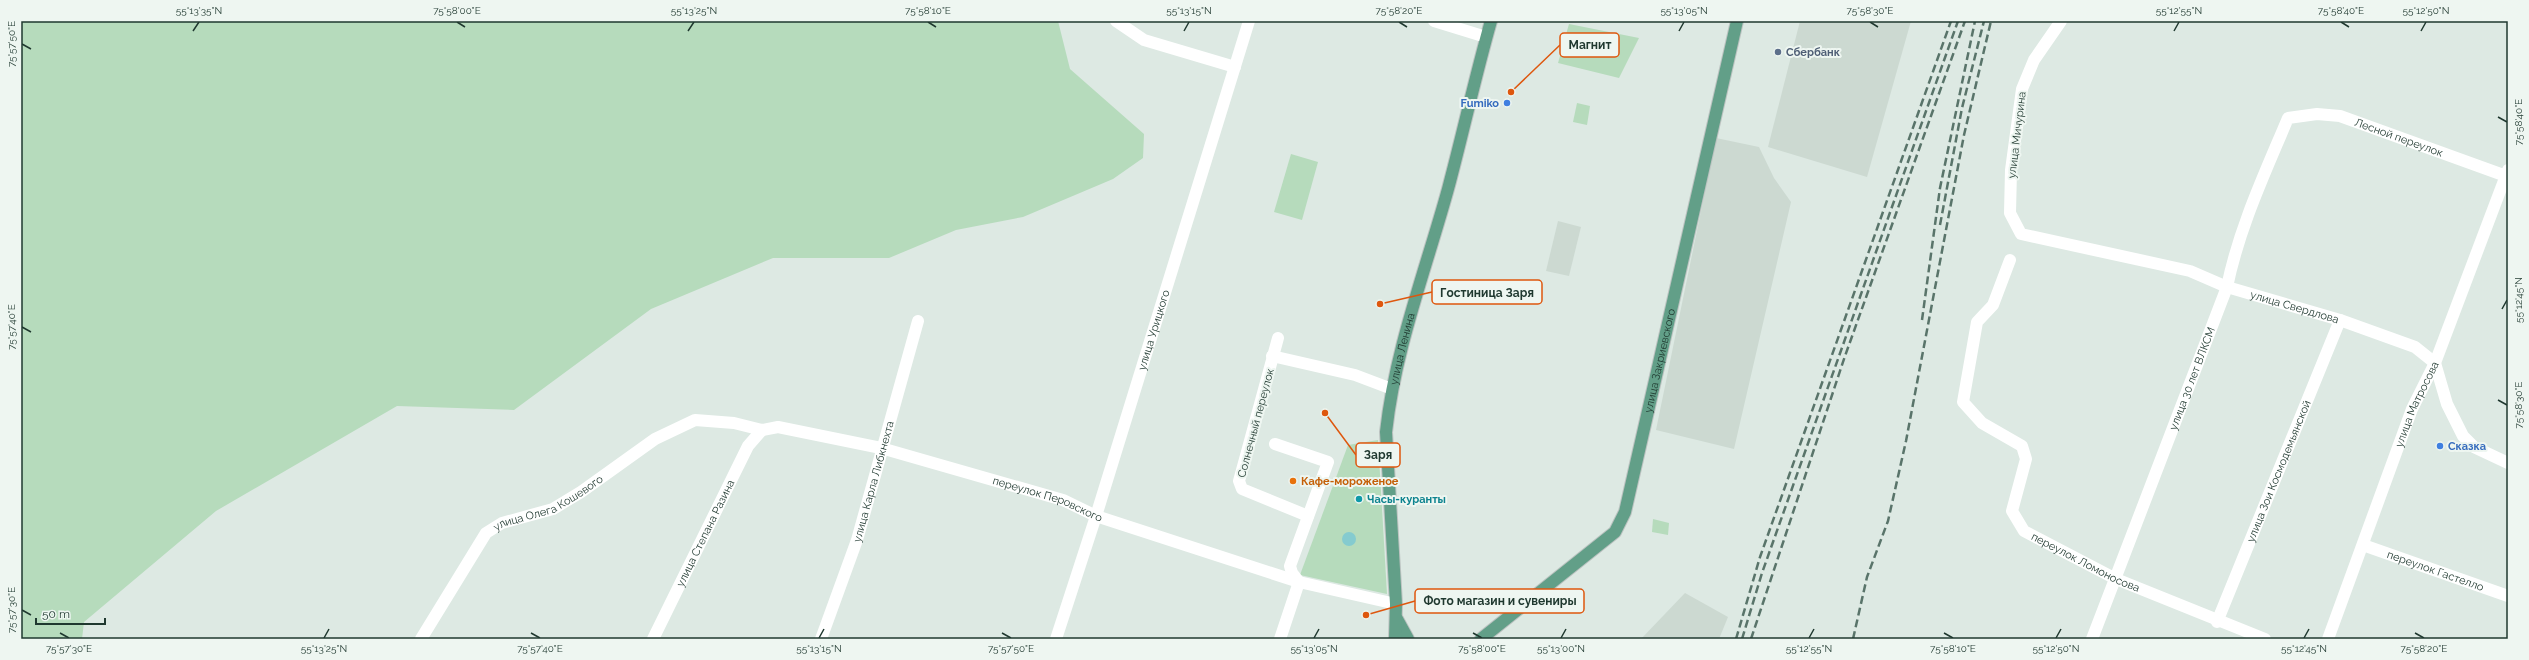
<svg xmlns="http://www.w3.org/2000/svg" width="2529" height="660" viewBox="0 0 2529 660" font-family="Raleway,sans-serif">
<style>
.built{fill:#ccd9d1}
.green{fill:#b6dbbc}
.water{fill:#85cbcf}
.lines{fill:none;stroke-linecap:round;stroke-linejoin:round}
.major-casing{stroke:#bcc3c1;stroke-width:14}
.minor{stroke:#fff;stroke-width:12}
.major{stroke:#629f88;stroke-width:12}
.rail{stroke:#59746a;stroke-width:2.5;stroke-dasharray:8 4;stroke-linecap:butt}
.ticks{fill:none;stroke:#1f382f;stroke-width:1.5}
.service-dot{fill:#5c6f8a;stroke:#eef6f1;stroke-width:1.5}
.shop-dot{fill:#3f7fe0;stroke:#eef6f1;stroke-width:1.5}
.food-dot{fill:#e8710a;stroke:#eef6f1;stroke-width:1.5}
.culture-dot{fill:#0f9aa8;stroke:#eef6f1;stroke-width:1.5}
.labels{text-anchor:middle;dominant-baseline:central;stroke-width:4;stroke-linejoin:round;paint-order:stroke}
.service-label{font-size:11px;font-weight:bold;fill:#4e5e75;stroke:#eef6f1;text-anchor:start}
.shop-label{font-size:11px;font-weight:bold;fill:#366cbe;stroke:#eef6f1;text-anchor:end}
.street-label{font-size:11px;fill:#1f382f;stroke:#eef6f1}
.food-label{font-size:11px;font-weight:bold;fill:#c56008;stroke:#eef6f1;text-anchor:start}
.culture-label{font-size:11px;font-weight:bold;fill:#0d838f;stroke:#eef6f1;text-anchor:start}
.leader{fill:none;stroke:#de570e;stroke-width:1.5}
.callout-dot{fill:#de570e;stroke:#eef6f1;stroke-width:1.5}
.callout{fill:#eef6f1;stroke:#de570e;stroke-width:1.5}
.callout-label{font-size:12px;text-anchor:middle;font-weight:bold;fill:#1f382f}
.neatline{fill:none;stroke:#1f382f;stroke-width:1.5}
.ticks-label{font-size:10px;text-anchor:middle;fill:#1f382f}
</style>
<rect width="100%" height="100%" fill="#dde9e3"/>
<g class="built">
<path d="M1800,21H1911L1867,177L1768,147Z"/>
<path d="M1716,138L1759,147L1774,178L1791,202L1734,449L1656,430Z"/>
<path d="M1558,221L1581,227L1569,276L1546,271Z"/>
<path d="M1685,593L1728,617L1719,639H1641Z"/>
</g>
<g class="green">
<path d="M21,21H1058L1070,69L1144,134L1143,158L1113,179L1023,217L956,230L889,258H773L651,309L514,410L397,406L216,511L84,622L82,639H21Z"/>
<path d="M1569,24L1639,38L1619,78L1558,63Z"/>
<path d="M1577,103L1590,106L1587,125L1573,122Z"/>
<path d="M1291,154L1318,162L1302,220L1274,212Z"/>
<path d="M1378,440L1387,594L1300,575L1348,445Z"/>
<path d="M1653,519L1669,523L1668,535L1652,532Z"/>
</g>
<circle class="water" cx="1349" cy="539" r="7"/>
<g class="lines">
<g class="major-casing">
<g id="major">
<path d="M1397,619L1408,639"/>
<path id="s11" d="M1395,639L1396,604L1386,432C1395,349 1426,269 1448,189C1463,133 1475,77 1491,21"/>
<path id="s12" d="M1481,639L1615,532L1625,512L1737,21"/>
</g>
</g>
<g class="minor">
<path d="M1116,21L1144,40L1235,67"/>
<path d="M1434,21L1486,37"/>
<path id="s1" d="M2061,21L2034,60L2022,89L2011,170L2010,213L2021,234L2190,271L2227,287L2340,320L2415,347L2435,363L2447,404L2463,436L2474,447L2508,463"/>
<path id="s2" d="M2010,260L1993,305L1977,322L1963,402L1982,423L2022,446L2026,459L2012,511L2024,531L2116,579L2265,639"/>
<path d="M1278,338L1239,481L1242,489L1308,516"/>
<path d="M1272,356L1355,375L1392,389"/>
<path d="M1275,444L1328,462L1290,566L1292,573L1299,582L1280,639"/>
<path id="s3" d="M2363,545L2508,596"/>
<path id="s4" d="M2217,622L2340,320"/>
<path id="s5" d="M421,639L486,533L502,523L553,509L581,492L655,439L695,420L734,423L762,430L778,427L881,448L1063,500L1096,516L1299,582L1396,604"/>
<path id="s6" d="M653,639L748,446L762,430"/>
<path id="s7" d="M821,639L857,540L918,321"/>
<path id="s8" d="M1056,639L1096,516L1249,21"/>
<path id="s9" d="M2092,639L2227,287C2239,228 2265,173 2288,118L2317,114L2340,116L2506,176"/>
<path id="s10" d="M2328,639L2412,409L2435,363L2508,170"/>
</g>
<use href="#major" class="major"/>
<g class="rail">
<path d="M1940,225L1962,108L1984,21"/>
<path d="M1922,320L1940,188L1975,21"/>
<path d="M1736,639L1760,557L1951,21"/>
<path d="M1742,639L1762,573L1958,21"/>
<path d="M1751,639L1845,356L1965,21"/>
<path d="M1853,639L1867,577L1888,521L1906,441L1964,135L1991,21"/>
</g>
</g>
<path class="ticks" d="M457,22L465,27M928,22L936,27M1399,22L1407,27M1870,22L1878,27M2341,22L2349,27M193,31L199,22M688,31L694,22M1184,31L1189,22M1679,31L1684,22M2174,31L2179,22M2421,31L2426,22M22,44L31,49M2498,117L2507,122M2502,309L2507,300M22,327L31,332M2498,400L2507,405M22,610L31,615M60,633L69,638M531,633L540,638M1002,633L1011,638M1473,633L1482,638M1944,633L1953,638M2415,633L2424,638M324,638L329,629M819,638L824,629M1314,638L1319,629M1561,638L1566,629M1809,638L1814,629M2056,638L2061,629M2304,638L2309,629"/>
<circle class="service-dot" cx="1778" cy="52" r="4"/>
<g class="shop-dot">
<circle cx="1507" cy="103" r="4"/>
<circle cx="2440" cy="446" r="4"/>
</g>
<circle class="food-dot" cx="1293" cy="481" r="4"/>
<circle class="culture-dot" cx="1359" cy="499" r="4"/>
<g class="labels">
<g class="service-label">
<text x="1786" y="52">Сбербанк</text>
</g>
<g class="shop-label">
<text x="1499" y="103">Fumiko</text>
<text x="2448" y="446" text-anchor="start">Сказка</text>
</g>
<g class="street-label">
<text transform="translate(2017 135) rotate(-83)">улица Мичурина</text>
<text stroke="none"><textPath href="#s9" startOffset="672">Лесной переулок</textPath></text>
<text stroke="none"><textPath href="#s1" startOffset="511">улица Свердлова</textPath></text>
<text stroke="none"><textPath href="#s8" startOffset="324">улица Урицкого</textPath></text>
<text stroke="none"><textPath href="#s11" startOffset="292">улица Ленина</textPath></text>
<text stroke="none"><textPath href="#s12" startOffset="349">улица Закриевского</textPath></text>
<text stroke="none"><textPath href="#s9" startOffset="279">улица 30 лет ВЛКСМ</textPath></text>
<text stroke="none"><textPath href="#s10" startOffset="251">улица Матросова</textPath></text>
<text transform="translate(1256 423) rotate(-75)">Солнечный переулок</text>
<text stroke="none"><textPath href="#s4" startOffset="163">улица Зои Космодемьянской</textPath></text>
<text stroke="none"><textPath href="#s7" startOffset="166">улица Карла Либкнехта</textPath></text>
<text stroke="none"><textPath href="#s5" startOffset="728">переулок Перовского</textPath></text>
<text stroke="none"><textPath href="#s5" startOffset="194">улица Олега Кошевого</textPath></text>
<text stroke="none"><textPath href="#s6" startOffset="118">улица Степана Разина</textPath></text>
<text stroke="none"><textPath href="#s2" startOffset="387">переулок Ломоносова</textPath></text>
<text stroke="none"><textPath href="#s3" startOffset="77">переулок Гастелло</textPath></text>
</g>
<g class="food-label">
<text x="1301" y="481">Кафе-мороженое</text>
</g>
<g class="culture-label">
<text x="1367" y="499">Часы-куранты</text>
</g>
</g>
<path class="leader" d="M1511 92L1560 45M1380 304L1432 292M1325 413L1356 455M1366 615L1415 601"/>
<g class="callout-dot">
<circle cx="1511" cy="92" r="4"/>
<circle cx="1380" cy="304" r="4"/>
<circle cx="1325" cy="413" r="4"/>
<circle cx="1366" cy="615" r="4"/>
</g>
<g class="callout">
<rect x="1560" y="33" width="59" height="24" rx="4"/>
<rect x="1432" y="280" width="110" height="24" rx="4"/>
<rect x="1356" y="443" width="44" height="24" rx="4"/>
<rect x="1415" y="589" width="169" height="24" rx="4"/>
</g>
<g class="callout-label">
<text x="1590" y="49">Магнит</text>
<text x="1487" y="297">Гостиница Заря</text>
<text x="1378" y="459">Заря</text>
<text x="1500" y="605">Фото магазин и сувениры</text>
</g>
<rect width="2529" height="660" fill="none" stroke="#eef6f1" stroke-width="44"/>
<path d="M36 618v6h69v-6" fill="none" stroke="#1f382f" stroke-width="2"/>
<text x="42" y="618" font-size="12" fill="#1f382f" stroke="#eef6f1" stroke-width="3" paint-order="stroke">50 m</text>
<rect x="22" y="22" width="2485" height="616" class="neatline"/>
<g class="ticks-label">
<text x="199" y="14">55°13'35"N</text>
<text x="457" y="14">75°58'00"E</text>
<text x="694" y="14">55°13'25"N</text>
<text x="928" y="14">75°58'10"E</text>
<text x="1189" y="14">55°13'15"N</text>
<text x="1399" y="14">75°58'20"E</text>
<text x="1684" y="14">55°13'05"N</text>
<text x="1870" y="14">75°58'30"E</text>
<text x="2179" y="14">55°12'55"N</text>
<text x="2341" y="14">75°58'40"E</text>
<text x="2426" y="14">55°12'50"N</text>
<text transform="translate(11 44) rotate(-90)" y="4">75°57'50"E</text>
<text transform="translate(2518 122) rotate(-90)" y="4">75°58'40"E</text>
<text transform="translate(2518 300) rotate(-90)" y="4">55°12'45"N</text>
<text transform="translate(11 327) rotate(-90)" y="4">75°57'40"E</text>
<text transform="translate(2518 405) rotate(-90)" y="4">75°58'30"E</text>
<text transform="translate(11 610) rotate(-90)" y="4">75°57'30"E</text>
<text x="69" y="652">75°57'30"E</text>
<text x="324" y="652">55°13'25"N</text>
<text x="540" y="652">75°57'40"E</text>
<text x="819" y="652">55°13'15"N</text>
<text x="1011" y="652">75°57'50"E</text>
<text x="1314" y="652">55°13'05"N</text>
<text x="1482" y="652">75°58'00"E</text>
<text x="1561" y="652">55°13'00"N</text>
<text x="1809" y="652">55°12'55"N</text>
<text x="1953" y="652">75°58'10"E</text>
<text x="2056" y="652">55°12'50"N</text>
<text x="2304" y="652">55°12'45"N</text>
<text x="2424" y="652">75°58'20"E</text>
</g>
</svg>
